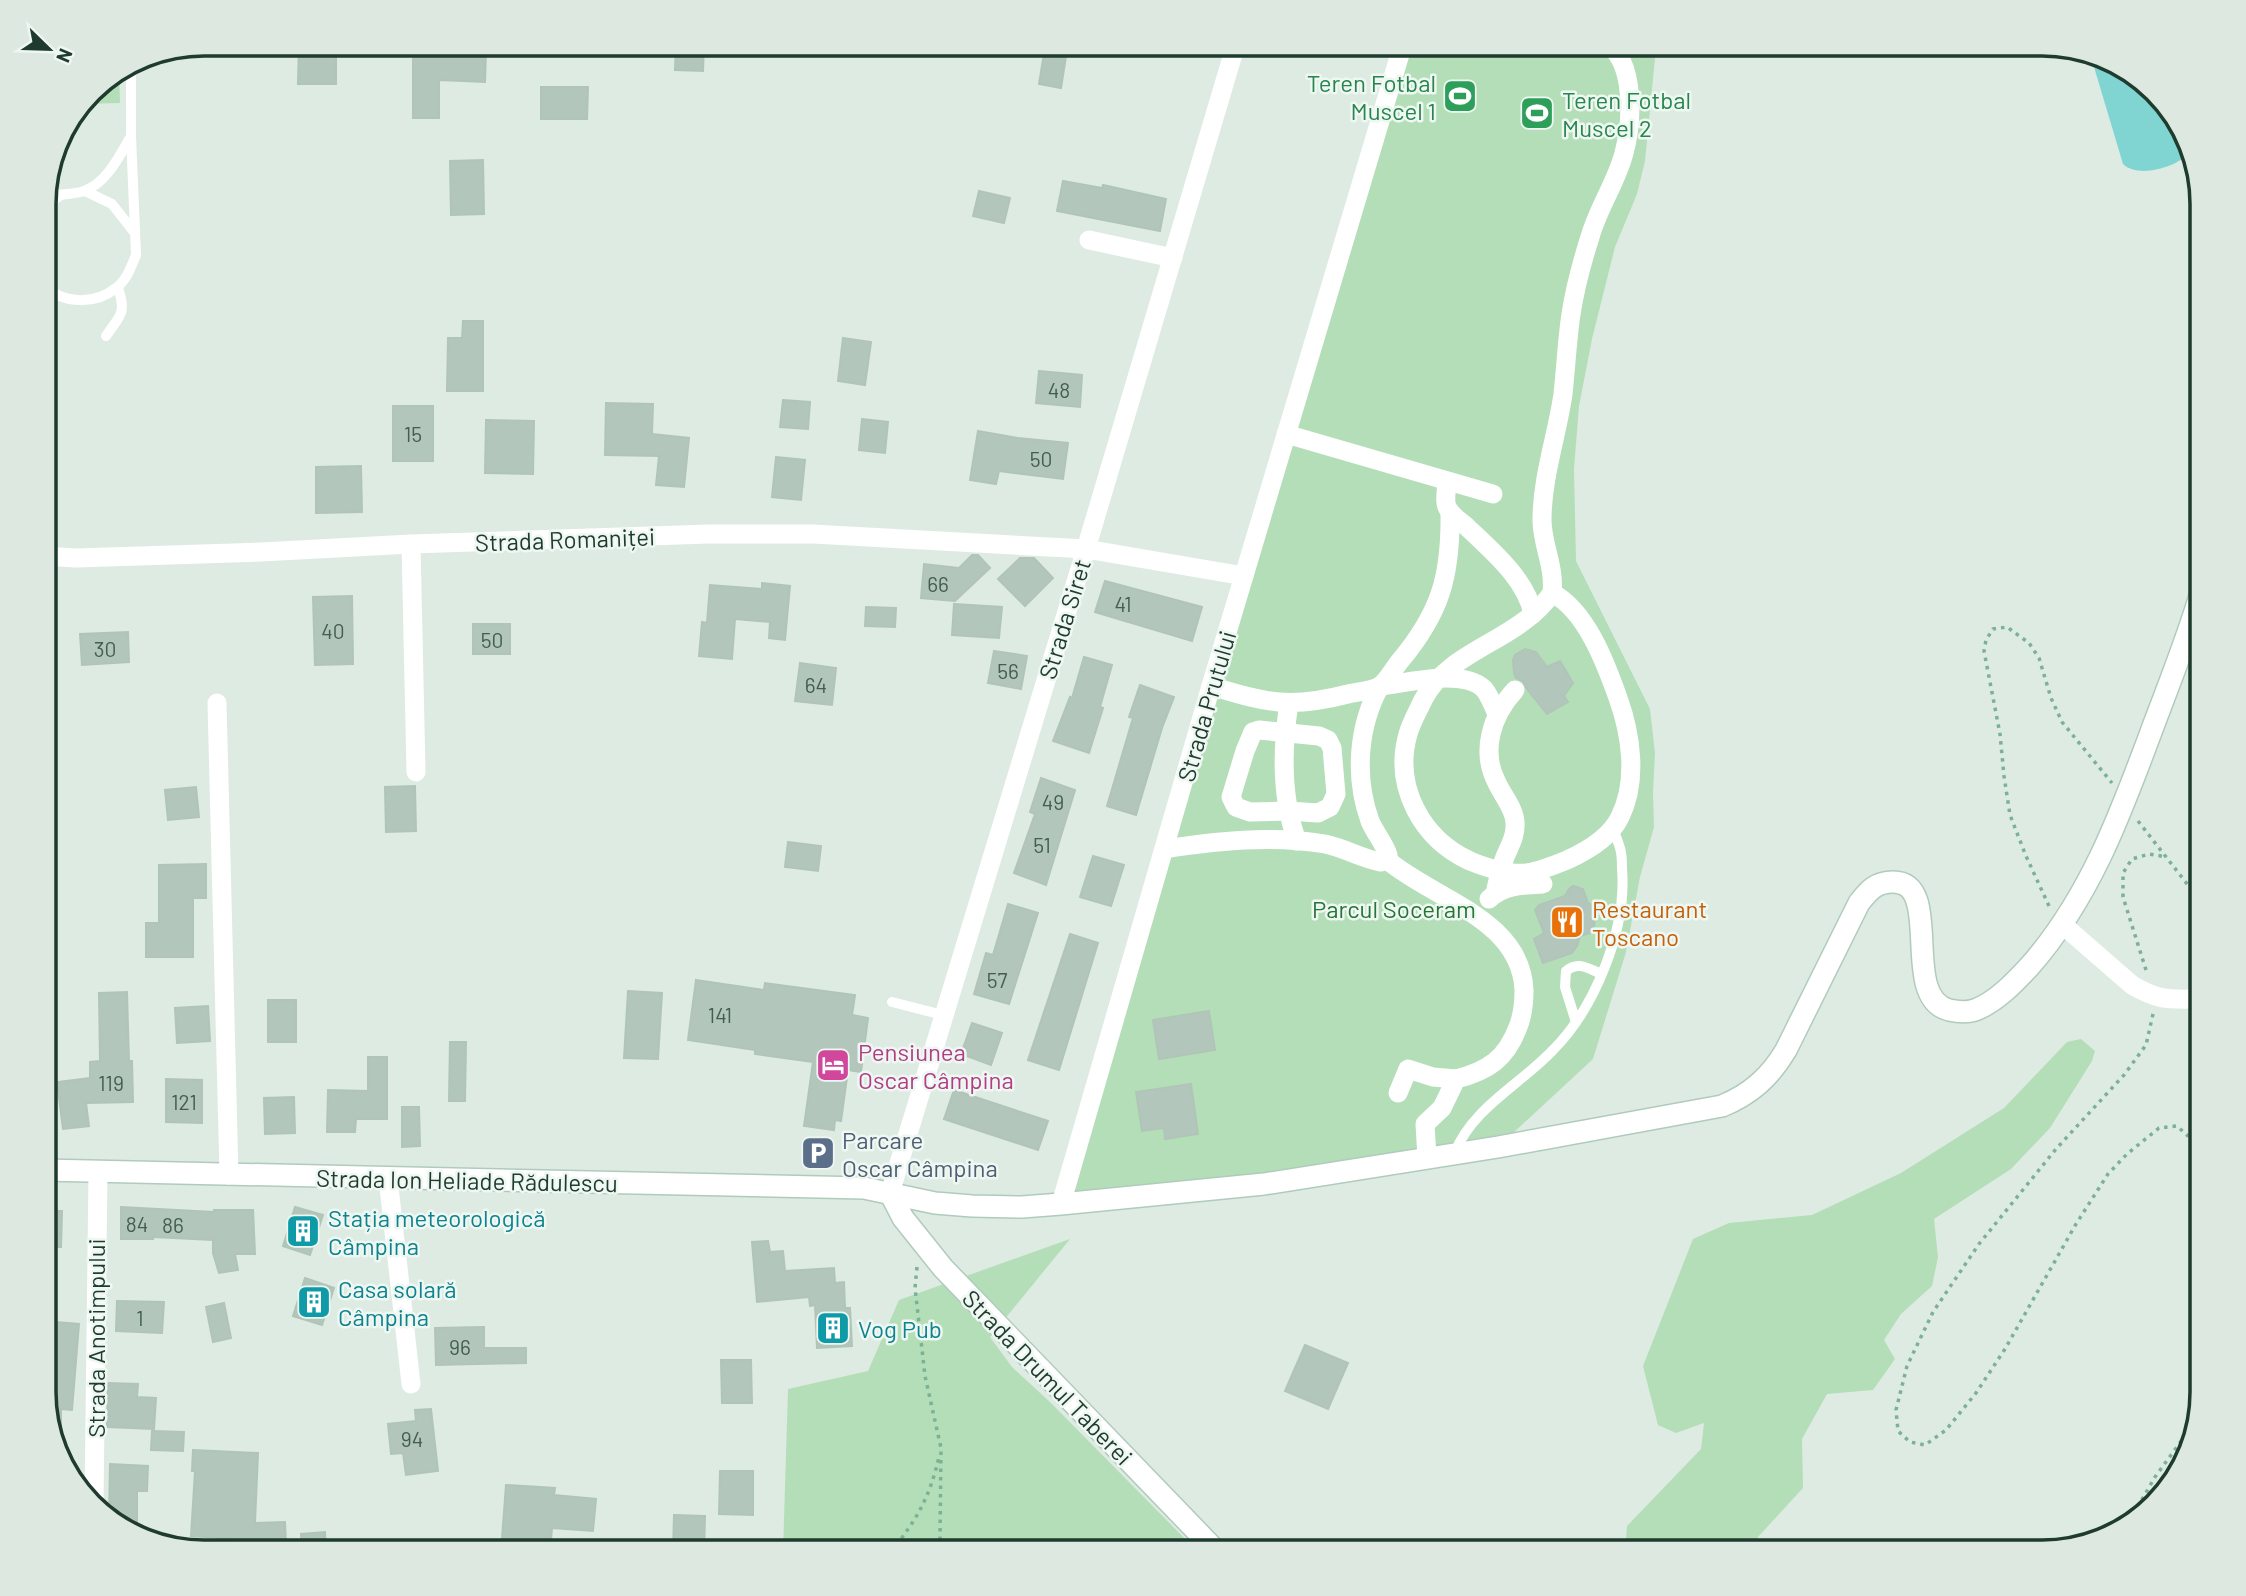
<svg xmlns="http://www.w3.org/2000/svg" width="2246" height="1596" viewBox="0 0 2246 1596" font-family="Barlow,sans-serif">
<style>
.green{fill:#b4deb8}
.water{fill:#80d5d3}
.building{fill:#b3c6bb;stroke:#b0c5b8;stroke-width:2}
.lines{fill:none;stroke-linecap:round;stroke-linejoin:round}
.secondary-casing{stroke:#b0cbbc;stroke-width:24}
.path{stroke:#7bb196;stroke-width:3.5;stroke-dasharray:3.5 5;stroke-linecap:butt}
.lane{stroke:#fff;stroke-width:10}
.street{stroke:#fff;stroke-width:19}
.secondary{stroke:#fff;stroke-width:21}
.labels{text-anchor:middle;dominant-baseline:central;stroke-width:5;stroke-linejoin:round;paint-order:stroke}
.number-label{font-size:21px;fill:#435e51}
.leisure-label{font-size:24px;fill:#27864d;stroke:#eef7f1;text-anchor:end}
.street-label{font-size:24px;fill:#1e3b2e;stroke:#eef7f1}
.park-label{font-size:24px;fill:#257535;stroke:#eef7f1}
.food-label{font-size:24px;fill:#c56008;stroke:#eef7f1;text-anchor:start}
.hotel-label{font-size:24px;fill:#b23c85;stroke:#eef7f1;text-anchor:start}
.service-label{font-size:24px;fill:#4e5e75;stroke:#eef7f1;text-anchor:start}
.culture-label{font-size:24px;fill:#0d838f;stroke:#eef7f1;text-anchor:start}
.rim{fill:none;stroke:#1e3b2e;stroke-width:3.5}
</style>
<rect width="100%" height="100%" fill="#deebe2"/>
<g class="green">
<path d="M1404,44H1622L1656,48L1645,161L1637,194L1615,247L1592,339L1579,406L1574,469L1576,561L1650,709L1655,753L1653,793L1654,827L1640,877L1626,952L1593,1059L1498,1147L1061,1204Z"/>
<path d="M119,71L120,103L83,104L98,84Z"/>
<path d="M2081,1039L2095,1051L2092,1061L2050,1128L2011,1169L1934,1219L1938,1257L1932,1286L1901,1314L1884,1340L1895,1359L1873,1390L1827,1394L1802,1439L1803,1488L1758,1537V1552H1625L1627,1526L1701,1449L1704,1423L1676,1433L1658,1425L1643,1366L1693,1239L1729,1223L1812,1215L1901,1173L2004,1108L2067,1042Z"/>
<path d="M1070,1239L990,1337L1012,1367L1050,1402L1198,1552H783L788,1389L868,1371L899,1300Z"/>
</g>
<path class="water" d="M2095,62L2139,77L2185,133L2190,152C2178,167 2138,179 2123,164L2094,67Z"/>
<g class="building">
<path d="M299,44H336V84H298Z"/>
<path d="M676,44H704L703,71L675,70Z"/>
<path d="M1045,47L1067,50L1061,88L1039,84Z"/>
<path d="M456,49L486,50L485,82L439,80V118H413V55H456Z"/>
<path d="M541,87H588L587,119H541Z"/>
<path d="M483,160L484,214L451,215L450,161Z"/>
<path d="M1063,181L1102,188L1103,185L1166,199L1160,231L1057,211Z"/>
<path d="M979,191L1010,198L1004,223L973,216Z"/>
<path d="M463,321H483V391H447L448,338H462Z"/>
<path d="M843,338L871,342L865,385L838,381Z"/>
<path d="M1039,371L1082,375L1080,407L1036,403Z"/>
<path d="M783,400L810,402L808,429L780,427Z"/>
<path d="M606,403L653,404L652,434L689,438L684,487L656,485L659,456L605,455Z"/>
<rect x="393" y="406" width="40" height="55"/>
<path d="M862,419L888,422L885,453L859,450Z"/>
<path d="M486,420L534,421L533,474L485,473Z"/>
<path d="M978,431L1018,438L1068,443L1063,479L999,471L996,484L970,480Z"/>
<path d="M776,457L805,460L801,500L772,497Z"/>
<path d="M361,466L362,512L316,513V467Z"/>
<path d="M972,555H978L990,568L955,601L921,598L924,564L959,568Z"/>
<path d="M1020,558H1034L1053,578L1025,606L998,579Z"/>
<path d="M1105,581L1202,607L1192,641L1095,612Z"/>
<path d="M762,583L790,586L785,640L769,638L770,622L735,619L732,659L699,656L702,622L707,623L710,585L762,589Z"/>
<path d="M352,596L353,664L315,665L313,597Z"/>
<path d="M954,604L1002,607L999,638L952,635Z"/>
<path d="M866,607L896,608L895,627L865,626Z"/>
<rect x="473" y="624" width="37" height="30"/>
<path d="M128,632L129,662L82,665L80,634Z"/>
<path d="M1525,649L1536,652L1547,667L1560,661L1573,683L1564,696L1568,702L1547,714L1527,689L1523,681L1516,678L1514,673L1513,660L1515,655Z"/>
<path d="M994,651L1027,656L1021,689L988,683Z"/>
<path d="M1084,657L1112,665L1100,707L1103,708L1089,753L1053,741L1070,697L1072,698Z"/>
<path d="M800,663L836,668L832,705L795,701Z"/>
<path d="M1140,685L1174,697L1162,728L1136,815L1107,806L1133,718L1129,717Z"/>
<path d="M1041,778L1075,790L1046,885L1014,873L1035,814L1030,812Z"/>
<path d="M415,786L416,831L386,832L385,787Z"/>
<path d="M196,787L199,817L168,820L165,790Z"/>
<path d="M788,842L821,846L818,871L785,867Z"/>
<path d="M1093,856L1124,865L1111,906L1080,897Z"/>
<path d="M206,864V898H193V957H146V923H159V865Z"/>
<path d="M1573,886L1583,889L1588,903L1594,906L1596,912L1594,926L1590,933L1580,936L1577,946L1572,953L1543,963L1534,939L1544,933L1535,910L1539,905L1565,896L1569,889Z"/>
<path d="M1008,904L1038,913L1009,1004L974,994L986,953L993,955Z"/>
<path d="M1070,934L1098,943L1059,1070L1028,1060Z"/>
<path d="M696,980L764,990L765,983L855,995L852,1015L868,1018L861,1072L848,1070L841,1121L835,1120L834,1130L804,1126L813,1062L755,1054V1050L688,1040Z"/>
<path d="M628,991L662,993L658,1059L624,1058Z"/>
<path d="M127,992L129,1061H132L133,1102L86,1103L89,1126L63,1129L57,1082L90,1078V1062L100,1061L99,993Z"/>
<rect x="268" y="1000" width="28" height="42"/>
<path d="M208,1006L210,1041L177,1043L175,1008Z"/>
<path d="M1209,1011L1215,1050L1159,1059L1153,1020Z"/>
<path d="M972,1023L1002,1033L991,1065L961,1054Z"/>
<path d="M450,1042H466L465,1101H449Z"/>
<path d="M368,1057H387V1119H356L355,1132H327L328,1090L368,1091Z"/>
<path d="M166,1079L202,1080V1123L166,1122Z"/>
<path d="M1191,1084L1198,1134L1165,1139L1164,1128L1142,1131L1136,1092Z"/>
<path d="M954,1090L1048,1121L1038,1150L944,1119Z"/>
<path d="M294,1097L295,1133L265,1134L264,1098Z"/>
<path d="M402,1107H419L420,1146L402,1147Z"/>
<path d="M121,1207L214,1212V1210H253L255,1254H235L238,1270L219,1273L213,1253V1240L153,1237V1239H121Z"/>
<path d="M295,1207L323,1215L310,1255L283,1246Z"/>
<path d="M44,1211H62L61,1247H44Z"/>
<path d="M768,1241L770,1252L783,1251L785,1271L834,1268L835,1283L844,1282L845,1308H850L852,1346L817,1348L815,1305L810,1306L809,1297L757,1302L752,1242Z"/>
<path d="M305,1278L334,1288L322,1325L293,1316Z"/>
<path d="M117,1301L164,1302L162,1333L116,1331Z"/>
<path d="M224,1303L231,1338L213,1342L206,1307Z"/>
<path d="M56,1322L79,1324L72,1410L61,1409V1445L56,1446L44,1402V1371H51Z"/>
<path d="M484,1327V1348H526V1363L436,1365L435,1328Z"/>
<path d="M1305,1345L1348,1363L1328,1409L1285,1391Z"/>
<path d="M721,1360H751L752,1403H722Z"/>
<path d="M108,1383L138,1384L137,1397L156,1398L154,1429L107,1427Z"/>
<path d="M431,1409L438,1471L406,1475L403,1453L391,1454L388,1424L416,1421L415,1410Z"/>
<path d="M152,1431L184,1432L183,1451L151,1450Z"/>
<path d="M193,1450L258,1453L255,1523L285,1522L286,1544L252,1546V1540L191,1536L195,1471H192Z"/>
<path d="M110,1464L148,1466L147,1491H137V1524H122L109,1520Z"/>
<path d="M720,1471H753V1515L719,1514Z"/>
<path d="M506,1485L555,1488L554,1495L596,1499L593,1531L552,1528L550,1552H501Z"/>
<path d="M674,1515L705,1516L704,1552H673Z"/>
<path d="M325,1532L326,1552H302L301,1534Z"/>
</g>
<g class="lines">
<g class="secondary-casing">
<g id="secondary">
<path d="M44,1170L864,1188L935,1203L972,1206L1022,1207L1061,1204L1264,1184L1498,1147L1722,1106C1751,1094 1770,1077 1786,1050L1859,903C1869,890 1876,882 1893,882C1945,882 1899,997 1949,1010C1958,1012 1966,1013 1975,1010C1996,1002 2014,983 2029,967C2091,897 2122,810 2154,724C2171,679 2189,634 2202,589"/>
<path d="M890,1193L903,1218L943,1268L1217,1552"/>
</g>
</g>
<g class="path">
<path d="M2138,821L2202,903"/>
<path d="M2049,906L2026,856L2010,815L2004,776L2000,734L1984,651L1986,640L1993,629L2007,627L2029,643L2039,658L2051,698L2062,722L2112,783"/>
<path d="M2146,970L2123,897V873L2132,859L2149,854L2167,857"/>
<path d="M2153,1014L2146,1045L2124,1075L2056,1149L1979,1244L1933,1312L1907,1366L1896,1410L1898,1431L1910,1442L1925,1445L1946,1430L1976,1393L2005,1349L2076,1224L2108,1174L2127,1154L2159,1128L2177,1126L2188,1136L2202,1169"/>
<path d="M917,1267L915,1288L925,1376L941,1448L940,1538L943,1552"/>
<path d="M2129,1522L2155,1477L2190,1429"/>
<path d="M891,1552C917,1519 929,1499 939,1457"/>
</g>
<g class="lane">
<path d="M85,191L112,204L134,232"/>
<path d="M44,195C57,195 72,195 84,191C107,183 120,155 131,136"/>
<path d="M44,206L61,195"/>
<path d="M44,286C64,304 95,305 116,288C127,280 131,267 136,255L131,136V64"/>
<path d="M106,336C120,315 127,314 118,288"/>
<path d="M892,1002L943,1015"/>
<path d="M1576,1022L1565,987L1566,971C1578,961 1588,968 1601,974"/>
<path d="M1454,1154C1473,1107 1520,1085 1553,1050C1595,1008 1627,929 1622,869C1622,862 1622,854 1620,848C1618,841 1615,834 1612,828"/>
</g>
<g class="street">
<path d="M1089,240L1173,258"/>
<path d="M1286,434L1493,494"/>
<path d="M1447,481C1447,487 1445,496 1446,503C1447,513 1460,521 1467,527C1492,551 1526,579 1533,614"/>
<path d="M411,544L416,772"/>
<path d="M44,556L76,558L261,552L411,544L709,534H813L1086,549L1244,576"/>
<path d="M1552,593C1586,610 1606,664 1618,698C1631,734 1638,781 1620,817C1610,838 1587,851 1567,860C1555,865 1540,871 1527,873C1508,875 1487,868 1470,861C1422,839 1393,787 1408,734C1411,723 1418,711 1423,700C1449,649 1518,642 1552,593C1555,566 1542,545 1542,520C1542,477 1557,436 1563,394C1566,367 1567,341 1571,314C1575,288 1582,262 1590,237C1598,208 1617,181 1624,153C1632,123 1636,63 1607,44"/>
<path d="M1211,686C1267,703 1290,709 1348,694C1357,692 1372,691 1380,686C1387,681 1394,668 1400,661C1441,612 1451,575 1450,512"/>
<path d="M217,703L229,1175"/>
<path d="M1289,703C1282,748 1281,798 1297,841"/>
<path d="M1259,730L1319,736L1328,740L1332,748L1336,794L1330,807L1318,813L1289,811L1250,812L1236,807L1231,797L1245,751L1253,732Z"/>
<path d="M1164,849C1217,841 1271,835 1325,844C1345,848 1362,859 1381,862L1388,855C1384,843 1375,833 1370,821C1354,777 1358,726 1380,686C1407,683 1463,668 1484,689C1490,696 1493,706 1497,714"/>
<path d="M1386,859C1432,899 1521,918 1524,990C1524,1003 1523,1015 1518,1027C1506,1059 1488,1071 1456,1079L1442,1108L1425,1124L1427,1158"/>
<path d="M1495,893C1498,881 1500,869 1505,857C1510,845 1516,836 1515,822C1514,808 1503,796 1497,783C1480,751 1492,715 1515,690"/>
<path d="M1489,899C1504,885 1523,885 1543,884"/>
<path d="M2063,925L2132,985C2161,1002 2170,999 2202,999"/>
<path d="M1398,1093L1408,1069L1433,1077L1456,1079"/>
<path d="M388,1178L411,1384"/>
<path d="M890,1193L1086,549L1236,44"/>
<path d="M1061,1204L1211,686L1403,44"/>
<path d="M94,1504L98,1172"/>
</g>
<use href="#secondary" class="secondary"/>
</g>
<defs>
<g id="stadium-square" transform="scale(1.75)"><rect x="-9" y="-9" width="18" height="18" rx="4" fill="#2e9e5b" stroke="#eef7f1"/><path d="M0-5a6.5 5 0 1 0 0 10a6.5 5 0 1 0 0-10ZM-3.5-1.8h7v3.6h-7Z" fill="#fff"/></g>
<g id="restaurant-square" transform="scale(1.75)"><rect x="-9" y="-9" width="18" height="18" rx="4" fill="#e8710a" stroke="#eef7f1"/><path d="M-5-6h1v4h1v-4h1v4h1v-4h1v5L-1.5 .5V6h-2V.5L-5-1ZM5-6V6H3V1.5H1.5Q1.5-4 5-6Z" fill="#fff"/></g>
<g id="hotel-square" transform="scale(1.75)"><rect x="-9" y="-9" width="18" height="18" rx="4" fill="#d1479c" stroke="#eef7f1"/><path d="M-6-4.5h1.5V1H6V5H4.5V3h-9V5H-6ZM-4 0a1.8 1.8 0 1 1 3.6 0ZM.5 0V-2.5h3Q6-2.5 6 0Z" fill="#fff"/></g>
<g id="parking-square" transform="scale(1.75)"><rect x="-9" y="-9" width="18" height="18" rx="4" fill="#5c6f8a" stroke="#eef7f1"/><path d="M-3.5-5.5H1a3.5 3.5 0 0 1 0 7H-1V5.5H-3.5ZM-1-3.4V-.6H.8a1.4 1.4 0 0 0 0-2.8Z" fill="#fff"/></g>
<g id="building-square" transform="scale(1.75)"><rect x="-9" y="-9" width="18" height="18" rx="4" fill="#0f9aa8" stroke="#eef7f1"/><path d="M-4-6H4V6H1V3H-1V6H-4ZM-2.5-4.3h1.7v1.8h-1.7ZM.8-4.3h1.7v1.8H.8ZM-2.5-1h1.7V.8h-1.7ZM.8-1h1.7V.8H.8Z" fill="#fff"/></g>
</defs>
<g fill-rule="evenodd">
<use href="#stadium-square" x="1460" y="96"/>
<use href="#stadium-square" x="1537" y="113"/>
<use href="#restaurant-square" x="1567" y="922"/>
<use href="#hotel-square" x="833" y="1065"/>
<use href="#parking-square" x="818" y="1153"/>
<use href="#building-square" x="303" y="1231"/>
<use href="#building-square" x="314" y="1302"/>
<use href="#building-square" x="833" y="1328"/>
</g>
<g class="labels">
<g class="number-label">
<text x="1059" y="389">48</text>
<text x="413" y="433">15</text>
<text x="1041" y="458">50</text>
<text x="938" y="583">66</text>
<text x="1123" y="603">41</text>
<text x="333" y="630">40</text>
<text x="492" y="639">50</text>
<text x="105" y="648">30</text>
<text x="1008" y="670">56</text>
<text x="816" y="684">64</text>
<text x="1053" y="801">49</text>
<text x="1042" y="844">51</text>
<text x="997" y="979">57</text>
<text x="720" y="1014">141</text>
<text x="111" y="1082">119</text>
<text x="184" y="1101">121</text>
<text x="137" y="1223">84</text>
<text x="173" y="1224">86</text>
<text x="140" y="1317">1</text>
<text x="460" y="1346">96</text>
<text x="412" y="1438">94</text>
</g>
<g class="leisure-label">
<text x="1436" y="82">Teren Fotbal<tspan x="1436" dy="28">Muscel 1</tspan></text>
<text x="1562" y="99" text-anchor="start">Teren Fotbal<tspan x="1562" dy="28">Muscel 2</tspan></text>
</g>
<g class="street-label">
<text transform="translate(565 539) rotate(-2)">Strada Romaniței</text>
<text transform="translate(1064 619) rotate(-73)">Strada Siret</text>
<text transform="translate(1206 706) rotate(-74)">Strada Prutului</text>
<text transform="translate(467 1180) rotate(1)">Strada Ion Heliade Rădulescu</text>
<text transform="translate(95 1338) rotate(-90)">Strada Anotimpului</text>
<text transform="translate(1048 1377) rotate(46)">Strada Drumul Taberei</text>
</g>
<g class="park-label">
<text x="1394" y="908">Parcul Soceram</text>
</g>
<g class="food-label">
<text x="1592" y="908">Restaurant<tspan x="1592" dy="28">Toscano</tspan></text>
</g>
<g class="hotel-label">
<text x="858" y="1051">Pensiunea<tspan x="858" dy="28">Oscar Câmpina</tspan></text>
</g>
<g class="service-label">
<text x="842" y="1139">Parcare<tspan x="842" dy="28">Oscar Câmpina</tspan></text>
</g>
<g class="culture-label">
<text x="328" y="1217">Stația meteorologică<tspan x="328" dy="28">Câmpina</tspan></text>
<text x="338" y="1288">Casa solară<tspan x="338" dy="28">Câmpina</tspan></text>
<text x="858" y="1328">Vog Pub</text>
</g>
</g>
<path d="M0 0H2246V1596H0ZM204 56H2042A148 148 0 0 1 2190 204V1392A148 148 0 0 1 2042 1540H204A148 148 0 0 1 56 1392V204A148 148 0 0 1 204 56Z" fill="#dde8e1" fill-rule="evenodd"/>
<path class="rim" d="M204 56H2042A148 148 0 0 1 2190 204V1392A148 148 0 0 1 2042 1540H204A148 148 0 0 1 56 1392V204A148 148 0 0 1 204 56Z"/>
<g transform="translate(49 49) rotate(113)" stroke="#eef7f1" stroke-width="5" paint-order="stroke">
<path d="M0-5L12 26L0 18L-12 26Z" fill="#1e3b2e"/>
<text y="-10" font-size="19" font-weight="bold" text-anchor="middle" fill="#1e3b2e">N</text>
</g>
</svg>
